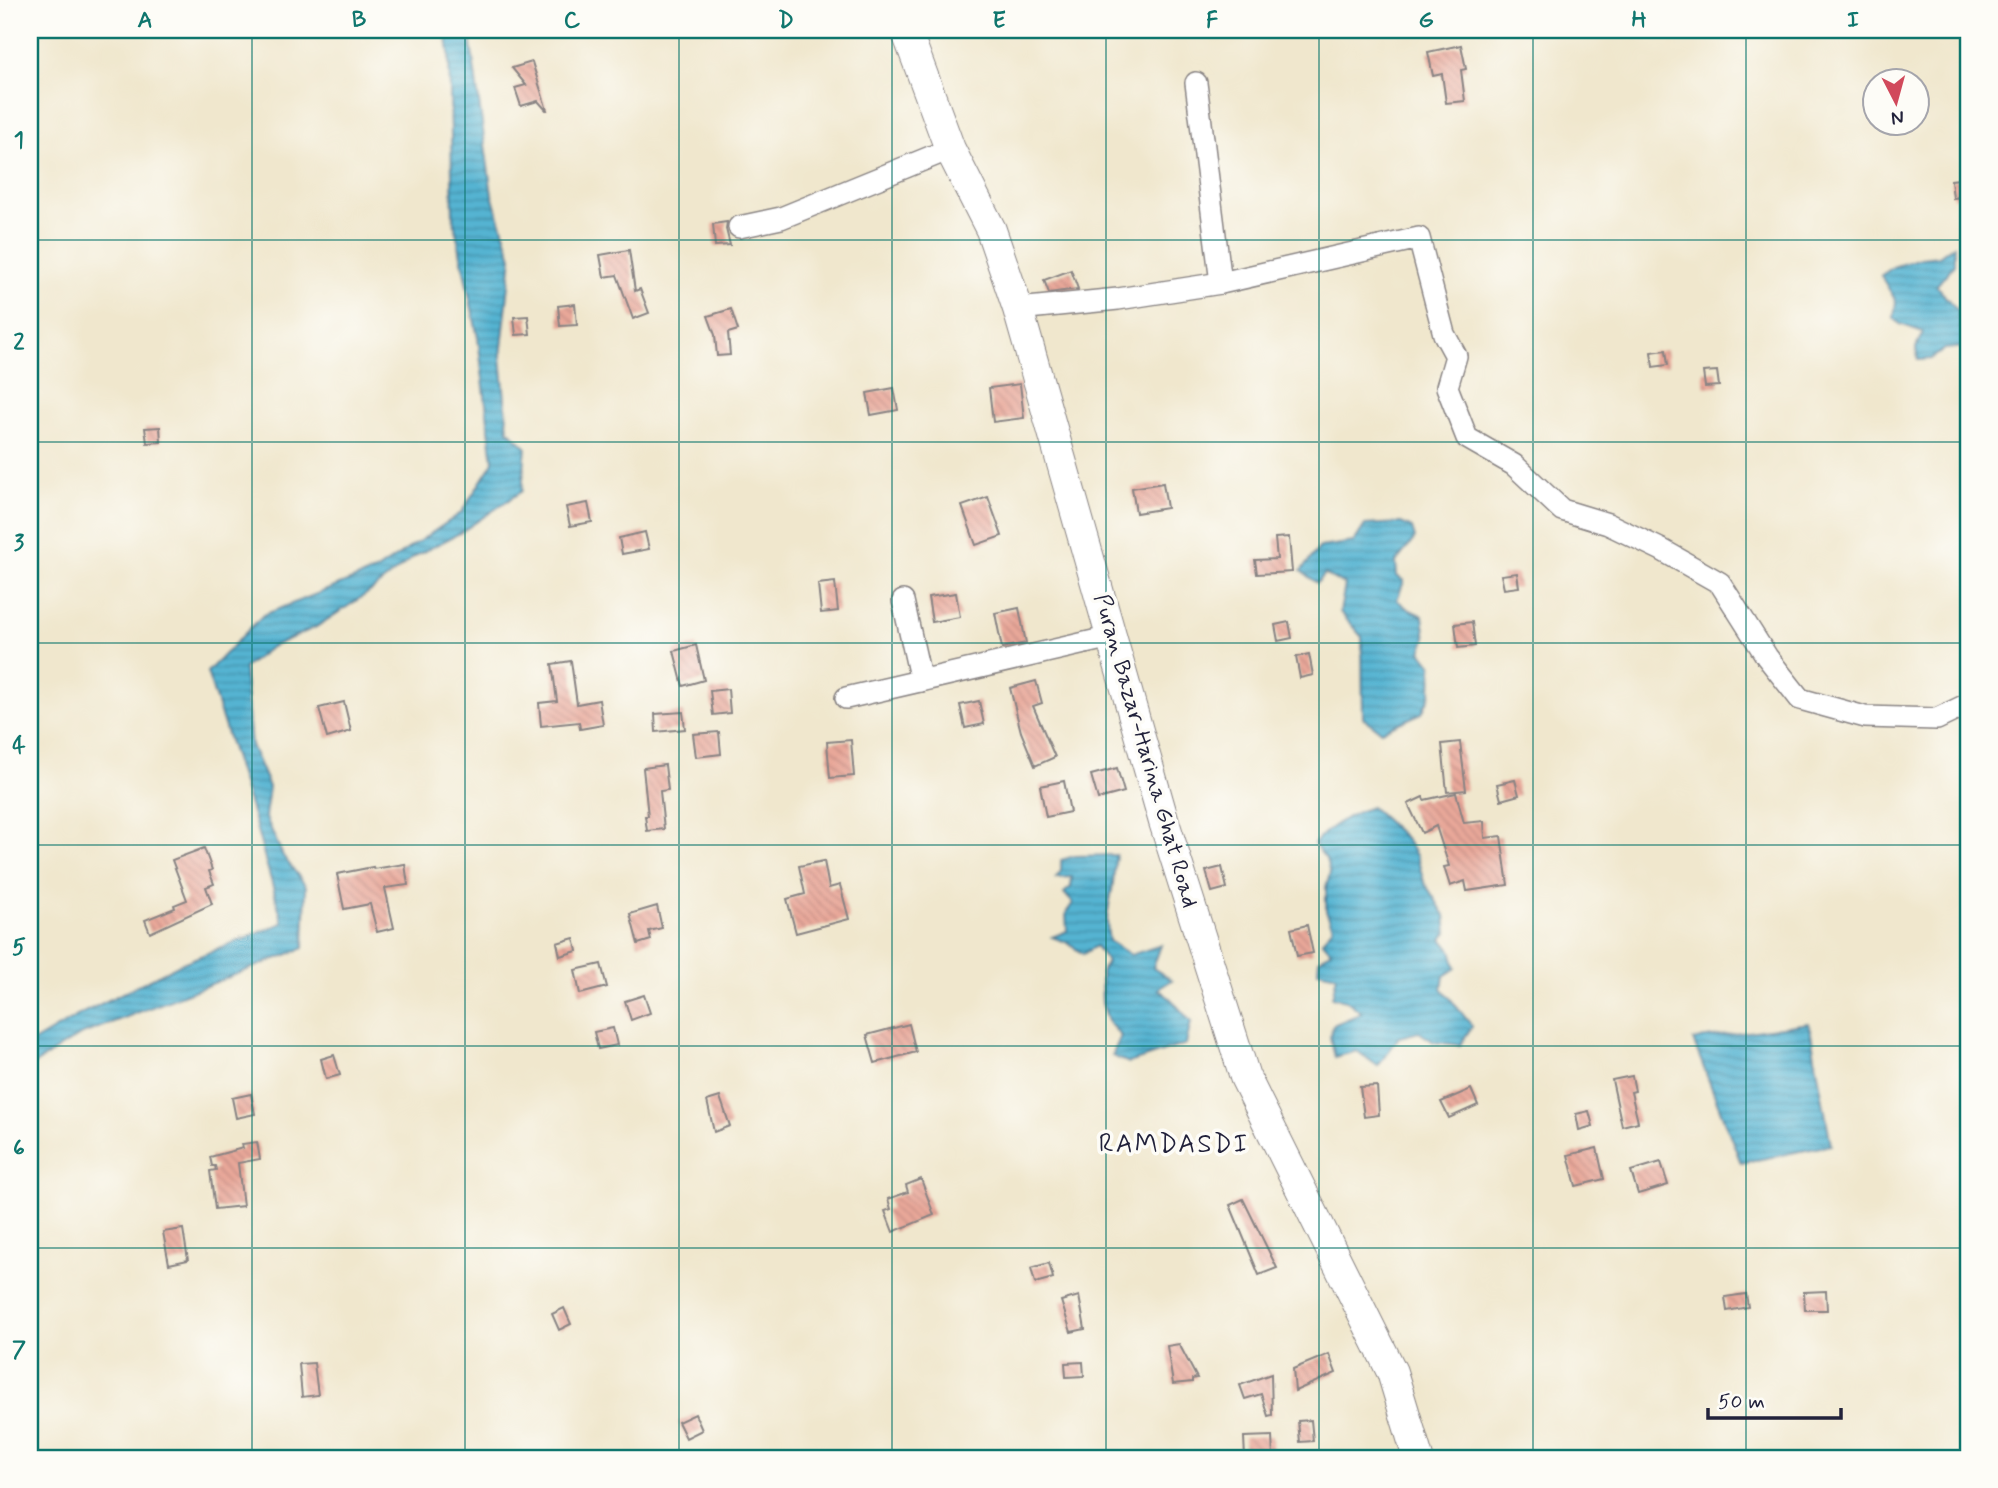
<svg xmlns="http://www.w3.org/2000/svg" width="1998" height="1488" viewBox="0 0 1998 1488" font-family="Mynerve,sans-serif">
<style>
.water{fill:url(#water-rules);stroke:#3b6b86;stroke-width:2}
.building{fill:url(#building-back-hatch)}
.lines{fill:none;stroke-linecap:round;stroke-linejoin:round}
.minor-casing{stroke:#898484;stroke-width:24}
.secondary-casing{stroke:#898484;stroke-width:32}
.minor{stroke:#fff;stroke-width:21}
.secondary{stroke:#fff;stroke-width:30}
.grid{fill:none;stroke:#0f766e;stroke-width:2;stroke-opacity:0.55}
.labels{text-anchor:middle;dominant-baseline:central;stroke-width:7;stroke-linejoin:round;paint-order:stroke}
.street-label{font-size:23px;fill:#22223b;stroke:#fdfcf7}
.quarter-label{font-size:26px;letter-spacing:2px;fill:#22223b;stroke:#fdfcf7}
.neatline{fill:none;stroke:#0f766e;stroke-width:2.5}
.grid-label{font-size:23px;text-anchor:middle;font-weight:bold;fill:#0f766e}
</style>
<defs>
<pattern id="water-rules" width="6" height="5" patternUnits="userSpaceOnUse" patternTransform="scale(1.75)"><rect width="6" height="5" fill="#54b4d2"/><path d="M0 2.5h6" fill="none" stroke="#4592ac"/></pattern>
<pattern id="building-back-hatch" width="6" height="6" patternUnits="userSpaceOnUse" patternTransform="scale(1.75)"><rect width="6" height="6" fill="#e8a799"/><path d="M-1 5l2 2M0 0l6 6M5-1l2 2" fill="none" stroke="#c78f85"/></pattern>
</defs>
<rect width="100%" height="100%" fill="#fdfcf7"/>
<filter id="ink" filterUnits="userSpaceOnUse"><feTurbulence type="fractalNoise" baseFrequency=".0143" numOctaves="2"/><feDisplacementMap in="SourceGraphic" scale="14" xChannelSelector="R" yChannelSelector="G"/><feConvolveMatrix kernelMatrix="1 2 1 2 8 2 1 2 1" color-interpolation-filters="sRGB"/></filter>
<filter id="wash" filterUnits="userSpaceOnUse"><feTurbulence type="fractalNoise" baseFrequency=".00686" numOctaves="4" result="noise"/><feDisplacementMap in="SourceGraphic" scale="28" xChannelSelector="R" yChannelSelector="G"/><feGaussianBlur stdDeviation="1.57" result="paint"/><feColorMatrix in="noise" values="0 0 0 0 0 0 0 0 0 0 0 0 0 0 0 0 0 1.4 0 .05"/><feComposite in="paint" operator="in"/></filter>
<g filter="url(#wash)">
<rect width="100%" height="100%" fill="#f0e7cd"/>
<g class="water">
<path d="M446,30H469L492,195L512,257L501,357L508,430L526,447L522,491L460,533L415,556L371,591L316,627L271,647L244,668L251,745L269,787L265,816L283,856L306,886L304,948L80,1035L30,1067V1044L79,1015L180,964L283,923L251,809L207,672L263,615L375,571L461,513L493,462L478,338L453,217L449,52Z"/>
<path d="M1954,245V265L1936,286L1957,310L1965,347L1945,349L1931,359L1918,360L1916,348L1923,332L1900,324L1894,318L1896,301L1881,276L1893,267L1921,258L1939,256Z"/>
<path d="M1401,523L1412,528L1415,538L1396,562L1397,576L1404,581L1397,600L1408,609L1423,616L1426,639L1421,651L1432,665L1431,693L1422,713L1381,731L1363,718L1362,637L1340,612L1345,585L1325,574L1317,583L1301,571L1320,547L1354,542L1365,525Z"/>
<path d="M1371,807L1405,838L1417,857L1424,882L1445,915L1447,933L1442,939L1451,950L1456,968L1444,976L1442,988L1472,1026L1460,1045L1434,1042L1419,1032L1399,1037L1378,1066L1357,1051L1335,1057L1330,1037L1333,1025L1362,1013L1346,1000L1332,997L1337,975L1318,971L1319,960L1331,951L1322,941L1333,927L1326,911V887L1330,874L1326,859L1314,844C1328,827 1350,814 1371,807Z"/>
<path d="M1116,855C1114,867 1114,879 1112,890C1108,912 1105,918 1109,941L1131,955L1161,945L1153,968L1172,980L1158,989L1171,999L1191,1022L1186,1044L1129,1063L1112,1056L1121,1036L1109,1023L1102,1003L1101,972L1107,962L1096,946L1083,954L1068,943L1052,937L1067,931L1066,913L1073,903L1064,893L1071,887L1072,877L1056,878L1061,871V860L1075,856Z"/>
<path d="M1809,1023L1831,1145L1741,1163L1693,1040Z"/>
</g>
<g id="blocks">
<g class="building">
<path d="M1461,45L1466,69L1461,70L1465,101L1446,103L1442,74L1433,76L1428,52Z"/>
<path d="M532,62L547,110H546L538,101L521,106L515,88L526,85L512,68Z"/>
<path d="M1968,178V196L1953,198L1951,180Z"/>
<path d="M727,222L726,229L730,245L715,246L713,224Z"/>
<path d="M629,250L635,291L640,289L649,313L633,319L617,275L604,277L600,255Z"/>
<path d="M1071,270L1078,289L1049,293L1044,280Z"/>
<path d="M575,304L577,325L560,326L558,306Z"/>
<path d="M731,309L738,330L728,333L730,355L717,356L715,335L708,316Z"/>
<path d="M528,316L530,334L516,335L514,317Z"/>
<path d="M1666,350L1668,365L1653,367L1651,352Z"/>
<path d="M1717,371L1719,386L1705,387L1703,372Z"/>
<path d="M1020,384L1024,418L993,422L989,388Z"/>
<path d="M894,388L898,410L871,415L867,393Z"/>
<path d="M160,427L161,442L147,443L145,428Z"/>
<path d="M1163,483L1167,508L1136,513L1132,488Z"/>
<path d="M988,497L1002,536L976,545L962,506Z"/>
<path d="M588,503L592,522L570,526L566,507Z"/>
<path d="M645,532L649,549L622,554L619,538Z"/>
<path d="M1289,537L1292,572L1257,574L1255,560L1277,559L1275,538Z"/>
<path d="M1517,573L1519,587L1504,589L1501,575Z"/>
<path d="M835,582L838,611L821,613L818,584Z"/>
<path d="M956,593L960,617L932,622L928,597Z"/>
<path d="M1019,608L1026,643L1002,648L995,613Z"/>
<path d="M1289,622L1292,638L1278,641L1275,625Z"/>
<path d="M1472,622L1475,646L1458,648L1455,624Z"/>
<path d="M696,645L704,680L683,686L674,651Z"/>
<path d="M1309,654L1313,675L1300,678L1296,657Z"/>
<path d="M571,661L577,704L599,700L603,725L580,729L579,722L541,726L539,703L557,701L552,664Z"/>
<path d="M1036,681L1042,703L1033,706L1055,757L1035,766L1021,732L1010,688Z"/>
<path d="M728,689L730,713L713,715L710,691Z"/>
<path d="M979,701L984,724L965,728L960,705Z"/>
<path d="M344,702L351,731L327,738L319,708Z"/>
<path d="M683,712L685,729L656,732L655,714Z"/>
<path d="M719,732L721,754L696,757L693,734Z"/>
<path d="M851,740L854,776L830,778L827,742Z"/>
<path d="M1460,742L1466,790L1447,792L1442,744Z"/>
<path d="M665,765L668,790L660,791L664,829L647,831L645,816H648L643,768Z"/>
<path d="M1117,768L1124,792L1098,799L1091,775Z"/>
<path d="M1515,780L1519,795L1501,800L1497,784Z"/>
<path d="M1064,781L1070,812L1046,817L1040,786Z"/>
<path d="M1456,793L1464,823L1484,821L1485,838L1501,836L1508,885L1467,891L1465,881L1450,886L1444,867L1449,866L1436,826L1422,833L1408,804L1423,797L1424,800Z"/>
<path d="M204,848L212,870L209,871L214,884L206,887L212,904L150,933L145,920L175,908L174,905L187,900L172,860Z"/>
<path d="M824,861L829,888L840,885L849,919L796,933L787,899L805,894L799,866Z"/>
<path d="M405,864L408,885L385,888L394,928L377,932L370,904L344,909L337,874L373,867L374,869Z"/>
<path d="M1222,867L1227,888L1212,892L1206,871Z"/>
<path d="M657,906L662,928L649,931L651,940L638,944L630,914Z"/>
<path d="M1307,925L1313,953L1297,956L1291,929Z"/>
<path d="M574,938L577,951L560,956L557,943Z"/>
<path d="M601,964L607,987L580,994L575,970Z"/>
<path d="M644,995L650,1013L631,1020L625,1001Z"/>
<path d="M909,1024L916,1052L875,1063L867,1035Z"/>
<path d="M613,1028L617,1045L598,1049L594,1032Z"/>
<path d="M334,1055L340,1075L326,1079L321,1059Z"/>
<path d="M1632,1076L1635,1091L1631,1092L1638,1122L1622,1126L1612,1080Z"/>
<path d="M1377,1086L1379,1115L1364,1117L1360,1087Z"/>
<path d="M1471,1089L1478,1105L1449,1118L1441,1102Z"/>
<path d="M251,1094L255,1114L236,1118L232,1098Z"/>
<path d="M720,1097L730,1126L714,1132L707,1101Z"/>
<path d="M1589,1111L1593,1126L1579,1130L1576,1114Z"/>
<path d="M257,1142L260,1159L238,1163L243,1206L215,1209L210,1171L216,1170L215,1166H212L210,1157L243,1148L242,1144Z"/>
<path d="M1597,1148L1604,1179L1576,1186L1568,1155Z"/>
<path d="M1661,1162L1668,1185L1638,1194L1631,1171Z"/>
<path d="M921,1179L934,1215L893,1232L885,1211L891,1209L888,1199L908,1192L906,1185Z"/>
<path d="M1243,1199L1277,1268L1259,1275L1230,1205Z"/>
<path d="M183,1229L188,1260L169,1264L163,1232Z"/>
<path d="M1049,1263L1053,1278L1035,1283L1031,1268Z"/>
<path d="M1826,1291L1827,1310H1805L1804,1292Z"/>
<path d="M1746,1294L1748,1307L1727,1311L1725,1297Z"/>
<path d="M1079,1296L1085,1329L1071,1332L1061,1301Z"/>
<path d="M564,1308L571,1324L559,1330L552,1314Z"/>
<path d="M1179,1344L1197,1378L1192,1379V1382L1173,1384L1167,1346Z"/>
<path d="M1329,1354L1336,1373L1295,1391L1293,1369Z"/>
<path d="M1083,1362L1084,1376L1066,1377L1065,1363Z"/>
<path d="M314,1363L318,1395L302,1397L299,1364Z"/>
<path d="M1271,1374L1272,1415L1268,1416L1261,1394L1245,1399L1240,1385Z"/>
<path d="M695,1414L702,1430L686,1438L678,1422Z"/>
<path d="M1311,1420L1313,1441L1300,1442L1298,1421Z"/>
<path d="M1272,1436L1273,1458H1245L1244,1437Z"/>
</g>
</g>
</g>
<g filter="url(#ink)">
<use href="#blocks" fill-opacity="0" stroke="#898484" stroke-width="2"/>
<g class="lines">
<g class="minor-casing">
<g id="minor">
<path d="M1196,83L1221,283"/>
<path d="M739,227L781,218L950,149"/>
<path d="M1018,309L1118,299L1221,283L1419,238L1444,334L1456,356L1447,387L1467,438L1514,465L1562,510L1608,524L1662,550L1720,583L1767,657L1800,699L1865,717L1937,719L1968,704"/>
<path d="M903,601L921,681"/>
<path d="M846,698L1111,637"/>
</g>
</g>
<g class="secondary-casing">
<path id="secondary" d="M906,30L950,149L991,230L1018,309L1164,822L1245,1077L1392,1372L1418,1458"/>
</g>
<use href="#minor" class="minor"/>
<use href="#secondary" class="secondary"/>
</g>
</g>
<path class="grid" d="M252,30V1458M465,30V1458M679,30V1458M892,30V1458M1106,30V1458M1319,30V1458M1533,30V1458M1746,30V1458M30,240H1968M30,442H1968M30,643H1968M30,845H1968M30,1046H1968M30,1248H1968"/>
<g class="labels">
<g class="street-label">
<text transform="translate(1145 751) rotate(74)">Puran Bazar-Harina Ghat Road</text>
</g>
<g class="quarter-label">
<text x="1174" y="1145">RAMDASDI</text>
</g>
</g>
<rect width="1998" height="1488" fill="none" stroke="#fdfcf7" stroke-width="77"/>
<g transform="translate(1896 102) rotate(174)"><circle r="33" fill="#fdfcf7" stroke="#a5a5ac" stroke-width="2"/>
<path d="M0-5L12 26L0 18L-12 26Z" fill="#d1495b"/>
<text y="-10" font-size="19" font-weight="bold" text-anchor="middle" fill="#22223b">N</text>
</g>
<path d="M1708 1408v10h133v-10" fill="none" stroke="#22223b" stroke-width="3.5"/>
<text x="1718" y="1408" font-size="21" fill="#22223b" stroke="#fdfcf7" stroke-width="5" paint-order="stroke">50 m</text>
<rect x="38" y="38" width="1922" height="1412" class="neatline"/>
<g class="grid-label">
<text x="145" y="27">A</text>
<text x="359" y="27">B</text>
<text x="572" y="27">C</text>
<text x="786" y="27">D</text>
<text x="999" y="27">E</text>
<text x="1212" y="27">F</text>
<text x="1426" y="27">G</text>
<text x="1639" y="27">H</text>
<text x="1853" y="27">I</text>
<text x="19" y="147">1</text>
<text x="19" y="349">2</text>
<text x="19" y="550">3</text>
<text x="19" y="752">4</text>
<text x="19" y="954">5</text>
<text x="19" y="1155">6</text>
<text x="19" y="1357">7</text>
</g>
</svg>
